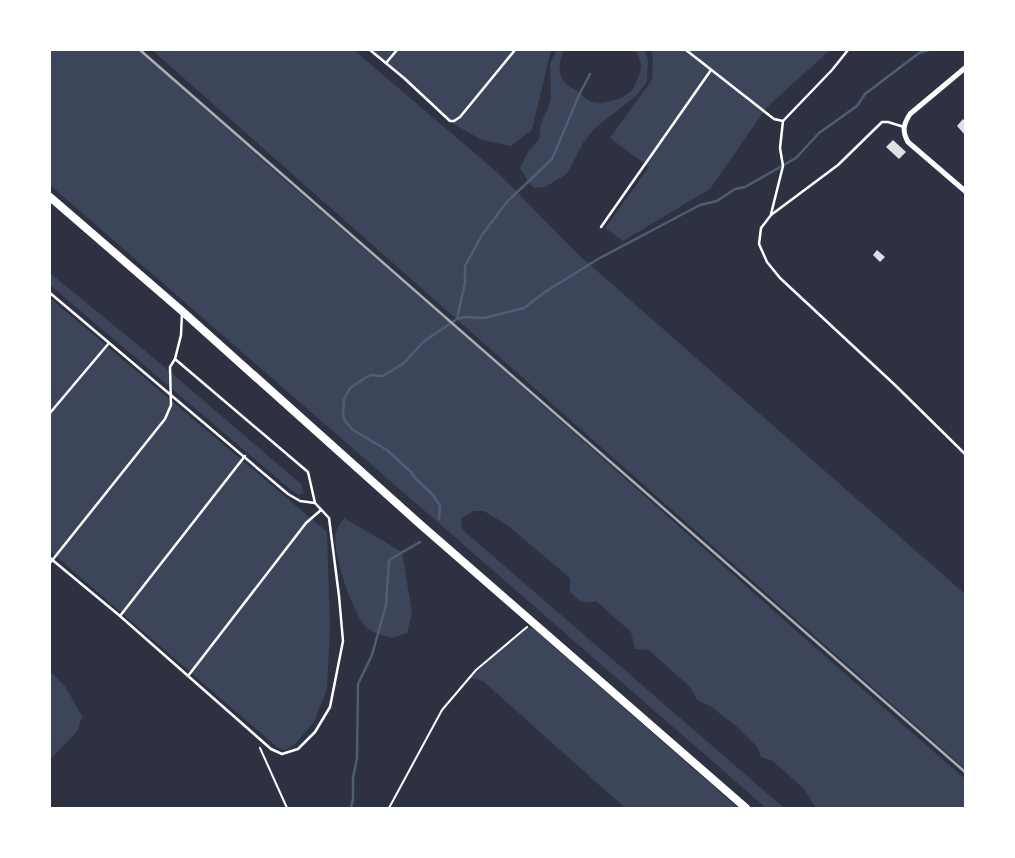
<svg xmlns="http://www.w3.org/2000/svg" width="1015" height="858" viewBox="0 0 1015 858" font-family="'Source Sans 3',sans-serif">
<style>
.green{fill:#3c4559}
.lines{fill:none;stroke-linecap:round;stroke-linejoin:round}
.stream{stroke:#4f5d75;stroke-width:2.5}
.building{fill:#e0e0e3}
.path{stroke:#fff;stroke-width:2}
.service{stroke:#fff;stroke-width:2.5}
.minor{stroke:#fff;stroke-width:5}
.primary{stroke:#fff;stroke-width:8}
.rail{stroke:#abadb3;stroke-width:2.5}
</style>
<rect width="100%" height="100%" fill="#2d3142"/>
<g class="green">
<path d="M50,50H139L279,175L465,336L810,643L965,779V808H816L804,789L784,771L773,761L761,757L757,747L736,726L710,706L697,700L690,687L649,650L635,649L631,632L596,601C582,605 580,601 570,592V578L507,525L484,511H473L462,518L461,526L464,531L784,808H767L765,807L50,185Z"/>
<path d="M152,50H354L498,173L580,256L965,594V769Z"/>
<path d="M370,50H551L532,130L511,146L482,140L450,122Z"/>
<path d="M557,50H564C559,59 557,74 565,83C568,86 574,89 577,91C581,94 586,99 590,101C602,106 625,99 633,89C635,86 636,82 638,78C643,68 641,60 635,50H645L648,61L647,82L637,95L594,129L583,143L567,174L545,187L534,188L530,184L520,168L528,152L539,139L541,123L548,108L551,97L550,64Z"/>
<path d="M651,50H830L767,107L710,189L623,241L605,228L649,167L610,138L652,80L653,56Z"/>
<path d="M50,273L155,359L301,484L304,493L299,495L291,490L50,285Z"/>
<path d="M50,298L327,532L330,627L327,689L314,722L295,744L285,750L278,748L50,551Z"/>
<path d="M344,518L402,552L412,613L407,633L392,638C385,636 373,633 367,628C353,615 331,550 336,532C337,528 342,522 344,518Z"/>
<path d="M529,627L535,630L738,808H625L483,681L470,678L519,633Z"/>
<path d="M50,671L65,686L82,716L78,730L50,760Z"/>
</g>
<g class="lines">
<g class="stream">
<path d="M457,319L465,283V266L482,235L506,203L552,159L580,93L590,74"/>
<path d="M439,519L440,506L433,495L414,477L411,472L387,450L353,430L345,421L343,415L344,399L350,388L365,378L371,375L383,376L404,363L423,342L457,319L465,317L484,318L524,308L545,292L598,259L700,205L717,201L735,189L745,187L796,158L819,133L857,106L865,94L919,53L928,50"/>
<path d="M351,808L353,799V778L357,758L358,684L372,655L386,605L389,560L420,542"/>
</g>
</g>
<g class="building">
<path d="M963,119L965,121V135L957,126Z"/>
<path d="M893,140L906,152L899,159L886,147Z"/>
<path d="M877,250L885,257L880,262L873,255Z"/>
</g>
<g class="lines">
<g class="path">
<path d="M260,748L287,808"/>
<path d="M389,808L442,710L476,670L527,627"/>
</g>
<g class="service">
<path d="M370,50L404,78L450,121H454L460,117L515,50"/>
<path d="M686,50L774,119L783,121"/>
<path d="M386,63L397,50"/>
<path d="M904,127L888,122H882L838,165L771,215L761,228L759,244L767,262L780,278L895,385L965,454"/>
<path d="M771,214L783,166L780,148L783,121L832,70L848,50"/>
<path d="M601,227L711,70"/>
<path d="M50,293L288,494L300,501L315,503"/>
<path d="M50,413L109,343"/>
<path d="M50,558L120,616L245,456"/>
<path d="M50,563L165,419L171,405L170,367L175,359L181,335L182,313"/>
<path d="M120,616L271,749L282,754L298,749L315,732L330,707L343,641L339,596L329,518L315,503L308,472L175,359"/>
<path d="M188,676L306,523L321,510"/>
</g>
<path class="minor" d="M965,68L910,114C903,125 902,131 908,142L965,191"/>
<path class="primary" d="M50,197L182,311L421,525L746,808"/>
<path class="rail" d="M140,50L965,772"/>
</g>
<rect width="1015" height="858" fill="none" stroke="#ffffff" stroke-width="102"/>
</svg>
